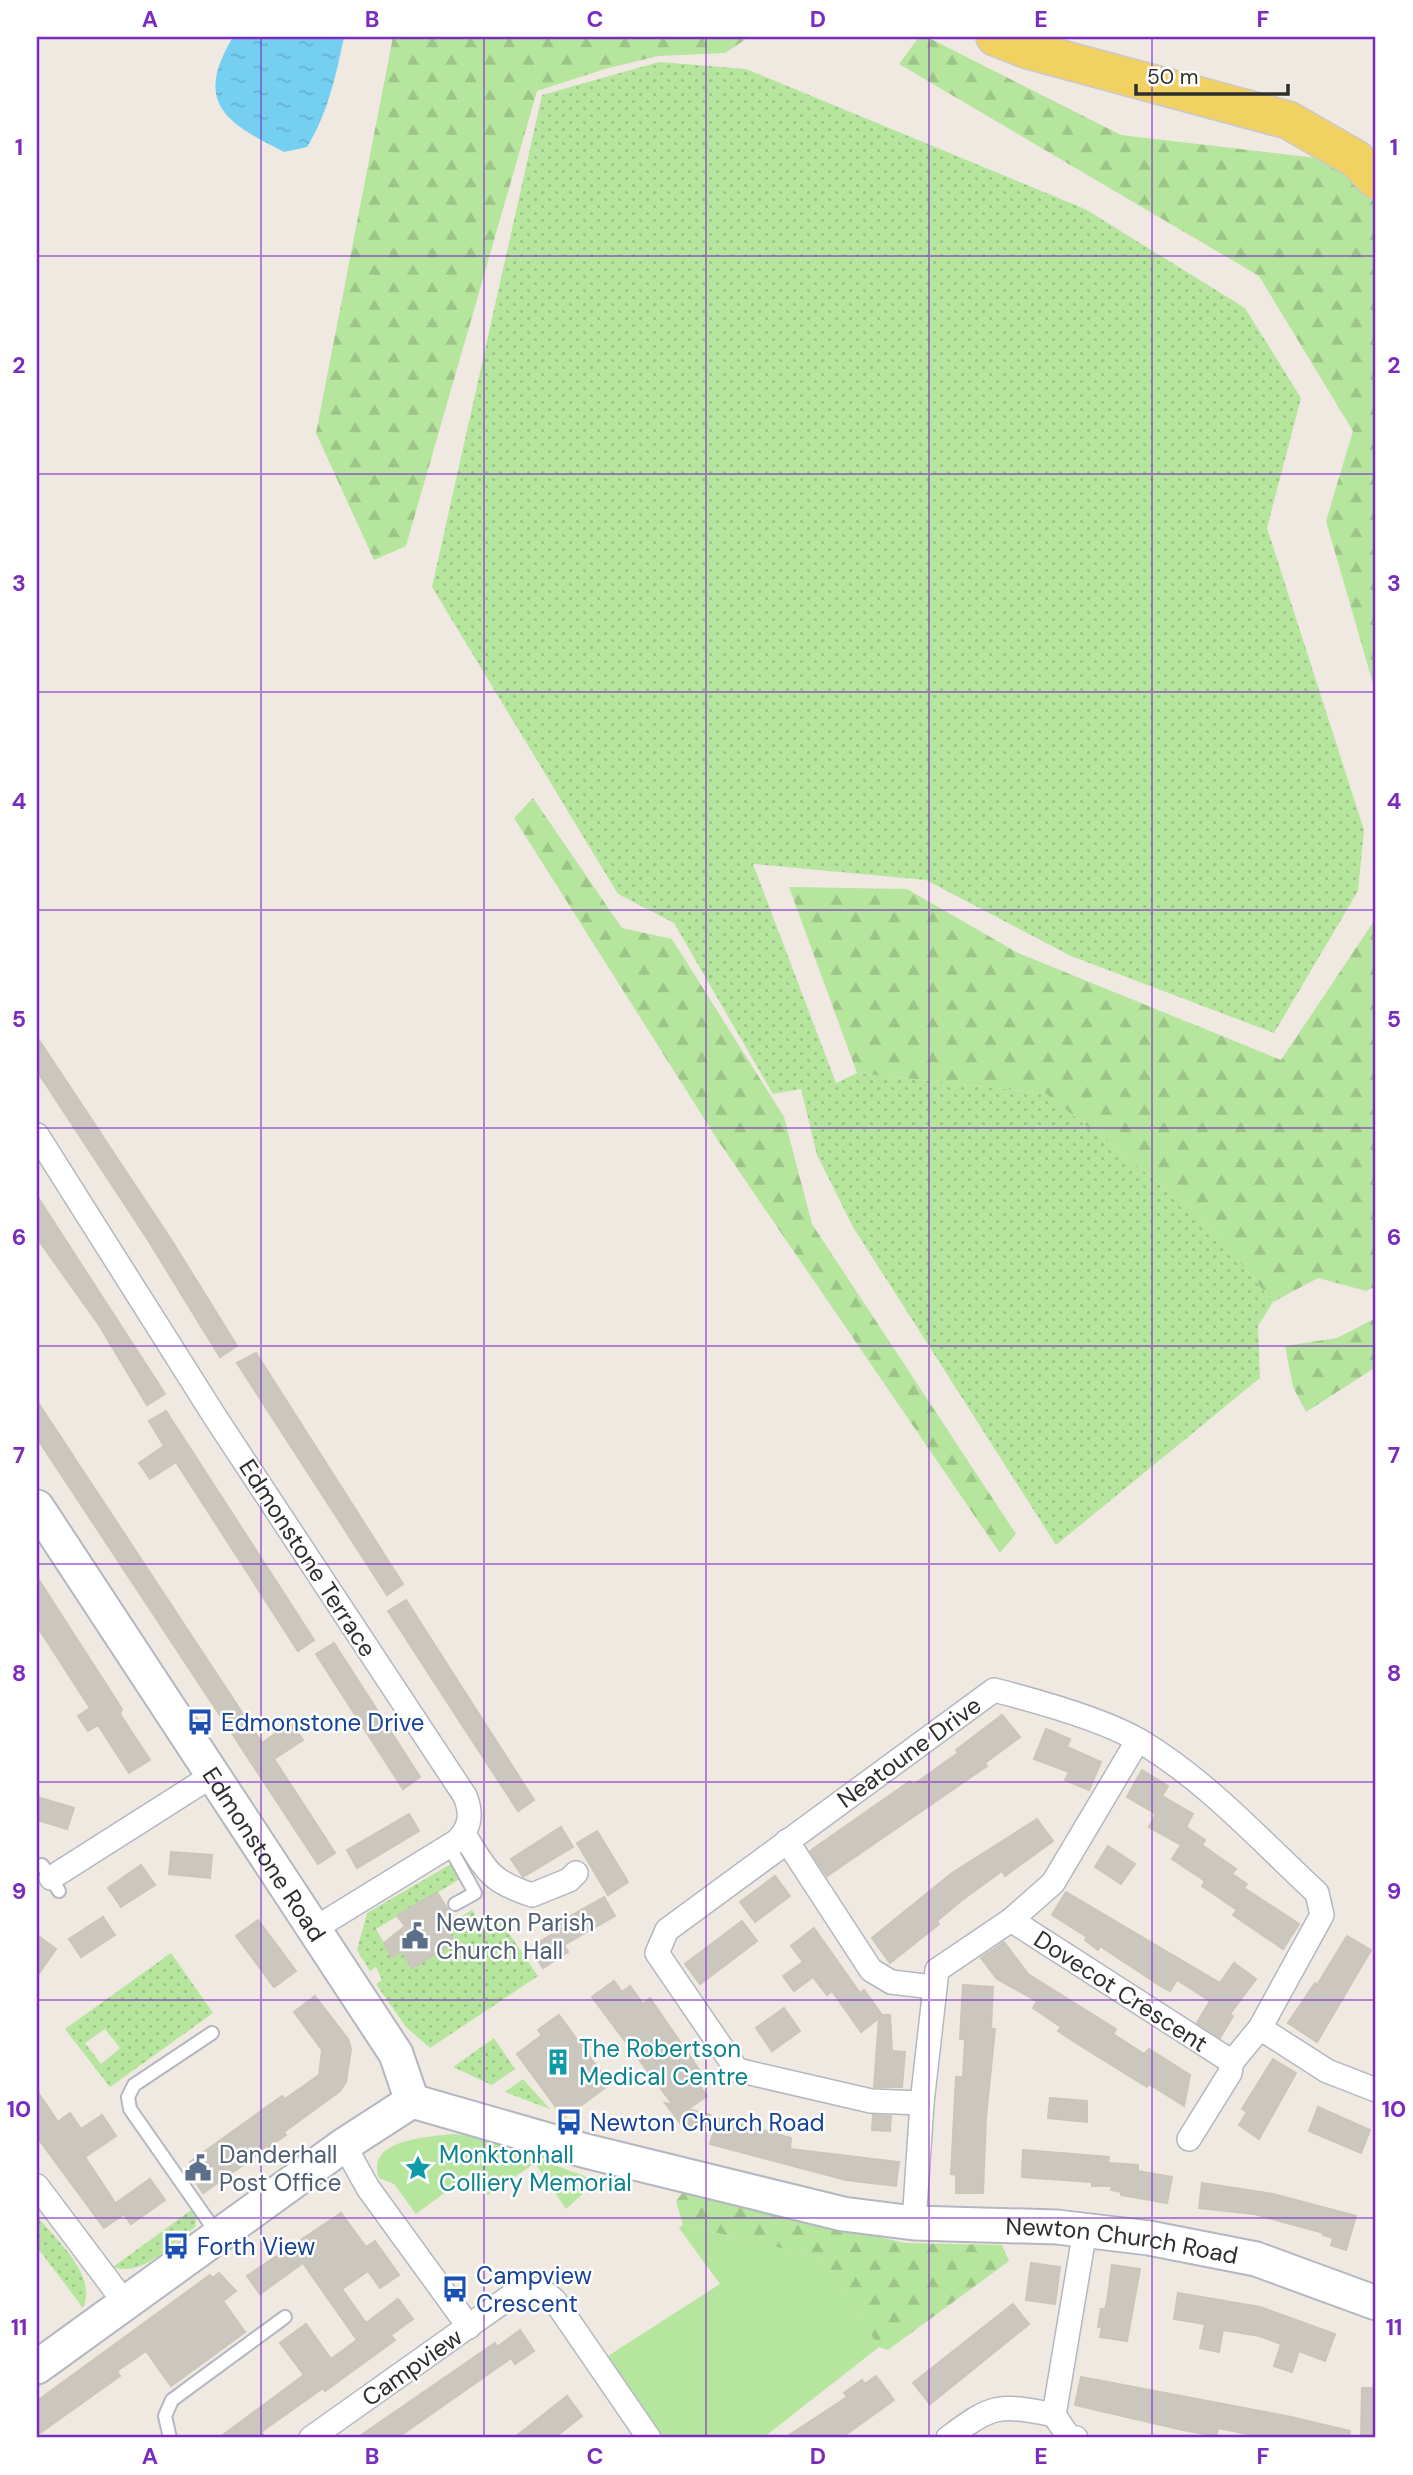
<svg xmlns="http://www.w3.org/2000/svg" width="1413" height="2475" viewBox="0 0 1413 2475" font-family="'DM Sans',sans-serif">
<style>
.grass{fill:url(#grass-dots);fill-rule:evenodd}
.forest{fill:url(#forest-firs)}
.park{fill:#b6e59e}
.water{fill:url(#water-ripples)}
.building{fill:#cbc7bf;stroke:#cbc5ba;stroke-width:2}
.lines{fill:none;stroke-linecap:round;stroke-linejoin:round}
.lane-casing{stroke:#b4b7c1;stroke-width:16}
.street-casing{stroke:#b4b7c1;stroke-width:26}
.secondary-casing{stroke:#b4b7c1;stroke-width:37}
.primary-casing{stroke:#c9c9c9;stroke-width:40}
.lane{stroke:#fff;stroke-width:12}
.street{stroke:#fff;stroke-width:23}
.secondary{stroke:#fff;stroke-width:33}
.primary{stroke:#f2d163;stroke-width:37}
.grid{fill:none;stroke:#7b2cbf;stroke-width:2;stroke-opacity:0.55}
.labels{text-anchor:middle;dominant-baseline:central;stroke-width:5;stroke-linejoin:round;paint-order:stroke}
.street-label{font-size:24px;fill:#2e2e2e;stroke:#fff}
.transit-label{font-size:24px;fill:#164399;stroke:#fff;text-anchor:start}
.service-label{font-size:24px;fill:#4e5e75;stroke:#fff;text-anchor:start}
.culture-label{font-size:24px;fill:#0d838f;stroke:#fff;text-anchor:start}
.neatline{fill:none;stroke:#7b2cbf;stroke-width:2.5}
.grid-label{font-size:23px;text-anchor:middle;font-weight:bold;fill:#7b2cbf}
</style>
<defs>
<pattern id="grass-dots" width="8" height="8" patternUnits="userSpaceOnUse" patternTransform="scale(1.75)"><rect width="8" height="8" fill="#b6e59e"/><path d="M2 2h.1M6 6h.1" fill="none" stroke="#9dc588" stroke-width="1.8" stroke-linecap="round"/></pattern>
<pattern id="forest-firs" width="22" height="20" patternUnits="userSpaceOnUse" patternTransform="scale(1.75)"><rect width="22" height="20" fill="#b6e59e"/><path d="M5 1l3.5 6h-7zM16 11l3.5 6h-7z" fill="#9dc588"/></pattern>
<pattern id="water-ripples" width="26" height="14" patternUnits="userSpaceOnUse" patternTransform="scale(1.75)"><rect width="26" height="14" fill="#75cff0"/><path d="M2 4q2-2 4 0t4 0M15 11q2-2 4 0t4 0" fill="none" stroke="#66b2ce"/></pattern>
</defs>
<rect width="100%" height="100%" fill="#efe9e1"/>
<g class="grass">
<path d="M659,62L746,69L1085,209L1245,308L1301,398L1267,528L1364,830L1358,891L1274,1033L1071,956L926,880L753,864L836,1083L857,1073L1045,1093L1201,1216L1273,1302L1258,1326L1260,1378L1056,1545L853,1227L817,1155L801,1089L773,1094L674,923L618,894L432,587L542,95Z"/>
<path d="M451,1864L460,1879L376,1929L392,1956L402,1951L412,1967L454,1943L445,1926L472,1910L482,1925L497,1916L538,1976L430,2048L406,2027L376,1984L382,1980L376,1967L370,1971L357,1950L367,1913Z"/>
<path d="M171,1953L213,2013L110,2087L65,2029ZM105,2029L120,2048L101,2064L85,2043Z"/>
<path d="M494,2038L515,2069L492,2085L453,2067Z"/>
<path d="M523,2079L550,2109L505,2092Z"/>
<path d="M194,2208L197,2214L195,2227C173,2243 142,2278 113,2267Z"/>
<path d="M37,2216C56,2240 98,2275 83,2308L37,2247Z"/>
</g>
<g class="forest">
<path d="M393,37H749L725,53L658,56L605,69L537,91L406,546L374,560L316,433Z"/>
<path d="M919,37H927L1121,135L1333,160L1376,204V694L1326,521L1353,431L1259,276L899,64Z"/>
<path d="M533,798L622,928L672,939L784,1117L812,1224L1016,1534L1000,1553L717,1139L514,818Z"/>
<path d="M789,887L907,889L1018,953L1281,1060L1376,918V1286L1366,1291L1318,1278L1273,1302L1201,1216L1045,1093L857,1073Z"/>
<path d="M1376,1318V1367L1306,1412L1293,1387L1285,1346L1337,1338Z"/>
<path d="M684,2191L905,2243L1002,2245L1009,2261L888,2350L879,2347L822,2258L683,2225L676,2201Z"/>
</g>
<g class="park">
<path d="M453,2134L481,2138L587,2177L588,2189L566,2209L535,2163L488,2195L470,2174L416,2214L394,2184L379,2178C365,2139 429,2137 453,2134Z"/>
<path d="M683,2225L822,2258L879,2347L763,2438H664L608,2356L720,2284L679,2228Z"/>
</g>
<path class="water" d="M233,37H344C336,75 328,113 307,147L284,152C226,123 193,103 233,37Z"/>
<g class="building">
<path d="M37,1037L172,1241L237,1346L220,1357L148,1240L37,1071Z"/>
<path d="M37,1196L165,1394L147,1405L99,1325L37,1238Z"/>
<path d="M256,1353L403,1584L387,1595L237,1363Z"/>
<path d="M37,1401L262,1743L291,1723L303,1740L274,1759L335,1853L318,1864L37,1438Z"/>
<path d="M166,1411L314,1640L298,1651L176,1462L150,1479L139,1463L164,1446L149,1421Z"/>
<path d="M37,1577L122,1709L120,1714L150,1760L129,1773L98,1725L88,1731L78,1716L90,1708L37,1626Z"/>
<path d="M406,1600L534,1800L518,1811L388,1611Z"/>
<path d="M334,1643L420,1777L403,1789L316,1654Z"/>
<path d="M1002,1715L1020,1737L985,1763L987,1766L827,1876L810,1851L910,1781L913,1785L958,1753L956,1750Z"/>
<path d="M1046,1729L1070,1739L1067,1747L1101,1762L1089,1790L1065,1780L1069,1772L1034,1759Z"/>
<path d="M1142,1770L1168,1786L1162,1796L1193,1814L1186,1827L1205,1840L1202,1845L1236,1869L1232,1874L1247,1884L1244,1888L1299,1924L1283,1949L1233,1915L1237,1910L1202,1886L1205,1881L1172,1859L1181,1845L1149,1827L1156,1814L1127,1797Z"/>
<path d="M37,1797L74,1808L67,1829L37,1820Z"/>
<path d="M409,1814L419,1831L357,1868L347,1850Z"/>
<path d="M1037,1819L1053,1841L1005,1876L1002,1871L962,1900L937,1921L939,1924L890,1963L872,1938L952,1873Z"/>
<path d="M561,1827L573,1847L523,1877L511,1859Z"/>
<path d="M597,1831L628,1882L608,1895L577,1843Z"/>
<path d="M1108,1846L1135,1864L1121,1884L1095,1867Z"/>
<path d="M171,1852L212,1855L210,1878L169,1874Z"/>
<path d="M141,1865L155,1885L121,1907L108,1888Z"/>
<path d="M775,1876L790,1896L755,1922L740,1902Z"/>
<path d="M437,1892L454,1920L445,1926L455,1942L412,1968L402,1951L392,1957L384,1943L405,1926L397,1916Z"/>
<path d="M1066,1892L1220,1983L1234,1963L1256,1979L1230,2014L1233,2016L1220,2038L1197,2023L1210,2001L1177,1980L1170,1991L1162,1987L1100,1946L1098,1950L1085,1940L1087,1937L1052,1915Z"/>
<path d="M604,1897L615,1916L564,1945L568,1952L543,1968L534,1954L542,1950L538,1943L563,1927L560,1922Z"/>
<path d="M103,1917L115,1935L81,1957L69,1939Z"/>
<path d="M258,1920L296,1971L274,1987L236,1936Z"/>
<path d="M742,1921L757,1941L700,1984L685,1964Z"/>
<path d="M814,1928L860,1993L864,1990L882,2015H890L892,2051L905,2052L902,2087H874L879,2018L861,2032L832,1991L827,1995L813,1977L794,1991L783,1976L803,1962L791,1946Z"/>
<path d="M37,1935L56,1949L37,1976Z"/>
<path d="M1347,1936L1371,1950L1317,2042L1288,2023L1315,1983L1317,1985Z"/>
<path d="M1004,1942L1028,1974L1116,2029L1113,2034L1144,2054L1149,2049L1190,2075L1184,2106L1149,2084L1147,2087L1081,2046L1058,2031L1061,2027L1033,2008L1037,2001L997,1979L981,1958Z"/>
<path d="M614,1981L622,1992L630,1986L643,2004L650,1998L704,2077L697,2082L707,2096L688,2109L710,2115L687,2132L665,2103L673,2105L592,1997Z"/>
<path d="M963,1985L993,1987L991,2029H995L986,2117L983,2193H956V2175L951,2174L956,2077H963L965,2039H960Z"/>
<path d="M315,1996L348,2039L351,2049L346,2082L340,2091L284,2132L286,2135L203,2193L187,2169L192,2165L190,2162L282,2096L285,2099L319,2075L322,2050L294,2012Z"/>
<path d="M784,2008L800,2031L772,2051L756,2028Z"/>
<path d="M559,2015L610,2084L564,2118L517,2054L542,2035L538,2030Z"/>
<path d="M1273,2059L1296,2073L1259,2139L1239,2125L1247,2112L1242,2109Z"/>
<path d="M37,2091L58,2122L70,2113L81,2129L102,2115L116,2136L85,2157L123,2215L104,2228L37,2137Z"/>
<path d="M1050,2098L1087,2101V2122L1048,2118Z"/>
<path d="M1318,2107L1370,2130L1361,2153L1309,2131Z"/>
<path d="M873,2115L891,2116L890,2131L872,2130Z"/>
<path d="M718,2118L791,2138L790,2149L899,2162L896,2186L846,2180L710,2144Z"/>
<path d="M1023,2150L1109,2157L1108,2163L1138,2165V2171L1172,2177L1167,2203L1121,2195V2192L1111,2190L1112,2186H1092V2182L1022,2177Z"/>
<path d="M150,2179L165,2200L131,2224L116,2203Z"/>
<path d="M1202,2183L1273,2194L1356,2216L1346,2250L1331,2245L1333,2238L1323,2235L1324,2233L1254,2214L1199,2208Z"/>
<path d="M341,2213L366,2247L375,2241L399,2275L380,2288L368,2271L342,2289L366,2323L398,2299L413,2319L391,2335L395,2340L325,2391L323,2388L261,2432L266,2438H219L304,2375L280,2343L306,2324L331,2359L357,2340L303,2263L260,2294L247,2276Z"/>
<path d="M1031,2263L1060,2267L1055,2304L1026,2300Z"/>
<path d="M1112,2265L1140,2269L1127,2341L1100,2337L1102,2327H1098L1101,2309H1105L1107,2302Z"/>
<path d="M219,2273L236,2291L223,2301L245,2332L171,2386L146,2351L117,2371L120,2376L37,2435V2401L210,2275L212,2278Z"/>
<path d="M1178,2293L1260,2307L1335,2334L1325,2361L1299,2351L1292,2372L1274,2366L1281,2344L1260,2336L1223,2330L1219,2352L1200,2348L1205,2324L1174,2319Z"/>
<path d="M1013,2304L1029,2324L930,2404L913,2383Z"/>
<path d="M520,2330L534,2351L515,2364L511,2358L397,2438H357L495,2343L497,2347Z"/>
<path d="M876,2376L894,2400L841,2438H785L847,2397L844,2393L862,2380L865,2384Z"/>
<path d="M1081,2377L1291,2417L1350,2431L1349,2438H1268L1218,2428L1216,2436L1183,2430L1075,2405Z"/>
<path d="M1362,2388H1376V2438H1361Z"/>
<path d="M567,2396L582,2416L554,2438H514Z"/>
</g>
<g class="lines">
<g class="lane-casing">
<g id="lane">
<path d="M449,1846L475,1893L455,1904"/>
<path d="M42,1865L59,1891"/>
<path d="M212,2033L134,2085L128,2097L130,2109L218,2235"/>
<path d="M170,2438L165,2416L172,2400L285,2317"/>
</g>
</g>
<g class="street-casing">
<g id="street">
<path d="M37,1135L217,1420L465,1796C472,1813 471,1827 457,1841L314,1929"/>
<path d="M464,1834C486,1870 489,1881 532,1895L569,1880L576,1873"/>
<path d="M787,1841L871,1970L891,1982L933,1987"/>
<path d="M51,1878L213,1775"/>
<path d="M1011,1920L1232,2062"/>
<path d="M1260,2028L1327,2071L1376,2090"/>
<path d="M922,2103L871,2101L737,2070L657,1953L667,1930L994,1690C1037,1701 1103,1719 1140,1741C1207,1781 1260,1840 1317,1893L1322,1915L1260,2028L1232,2062L1230,2073L1189,2139"/>
<path d="M344,2145L368,2188L469,2327"/>
<path d="M37,2186L125,2303"/>
<path d="M914,2223L922,2103L937,1970L1011,1920L1053,1883L1138,1740"/>
<path d="M311,2438L518,2291C534,2287 544,2290 555,2301L649,2438"/>
<path d="M948,2438C993,2404 999,2404 1054,2415"/>
<path d="M1076,2438L1069,2437L1054,2415L1085,2230"/>
</g>
</g>
<g class="secondary-casing">
<g id="secondary">
<path id="s1" d="M37,1507L396,2054L412,2101"/>
<path id="s2" d="M37,2367L344,2145L412,2101L586,2151L843,2214L914,2223L1057,2227L1149,2238L1256,2259L1376,2303"/>
</g>
</g>
<g class="primary-casing">
<path id="primary" d="M995,37L1028,50L1288,120L1356,159L1376,180"/>
</g>
<use href="#lane" class="lane"/>
<use href="#street" class="street"/>
<use href="#secondary" class="secondary"/>
<use href="#primary" class="primary"/>
</g>
<path class="grid" d="M261,37V2438M484,37V2438M706,37V2438M929,37V2438M1152,37V2438M37,256H1376M37,474H1376M37,692H1376M37,910H1376M37,1128H1376M37,1346H1376M37,1564H1376M37,1782H1376M37,2000H1376M37,2218H1376"/>
<defs>
<g id="bus-bare" transform="scale(2.1)"><path d="M-5-6H5V4H4V6H2V4H-2V6H-4V4H-5ZM-3.5-4V0h7V-4ZM-3.5 1.2v1.5H-2V1.2ZM2 1.2v1.5H3.5V1.2Z" fill="#1a4fb4" stroke="#fff" stroke-width="2.5" paint-order="stroke"/></g>
<g id="civic-bare" transform="scale(2.1)"><path d="M-.6-6.5H3V-4.5H.6V-3L4-1V1h2V6H-6V1h2V-1L-.6-3ZM-1.2 2.5V6h2.4V2.5Z" fill="#5c6f8a" stroke="#fff" stroke-width="2.5" paint-order="stroke"/></g>
<g id="building-bare" transform="scale(2.1)"><path d="M-4-6H4V6H1V3H-1V6H-4ZM-2.5-4.3h1.7v1.8h-1.7ZM.8-4.3h1.7v1.8H.8ZM-2.5-1h1.7V.8h-1.7ZM.8-1h1.7V.8H.8Z" fill="#0f9aa8" stroke="#fff" stroke-width="2.5" paint-order="stroke"/></g>
<g id="sight-bare" transform="scale(2.1)"><path d="M0-6L1.8-2.2L6-1.7L2.9 1.2L3.7 5.4L0 3.3L-3.7 5.4L-2.9 1.2L-6-1.7L-1.8-2.2Z" fill="#0f9aa8" stroke="#fff" stroke-width="2.5" paint-order="stroke"/></g>
</defs>
<g fill-rule="evenodd">
<use href="#bus-bare" x="200" y="1722"/>
<use href="#civic-bare" x="415" y="1936"/>
<use href="#building-bare" x="558" y="2062"/>
<use href="#bus-bare" x="569" y="2122"/>
<use href="#civic-bare" x="198" y="2168"/>
<use href="#sight-bare" x="418" y="2168"/>
<use href="#bus-bare" x="176" y="2246"/>
<use href="#bus-bare" x="455" y="2289"/>
</g>
<g class="labels">
<g class="street-label">
<text transform="translate(308 1558) rotate(57)">Edmonstone Terrace</text>
<text transform="translate(909 1752) rotate(-36)">Neatoune Drive</text>
<text stroke="none"><textPath href="#s1" startOffset="415">Edmonstone Road</textPath></text>
<text transform="translate(1121 1991) rotate(33)">Dovecot Crescent</text>
<text stroke="none"><textPath href="#s2" startOffset="1186">Newton Church Road</textPath></text>
<text transform="translate(412 2367) rotate(-35)">Campview</text>
</g>
<g class="transit-label">
<text x="221" y="1722">Edmonstone Drive</text>
<text x="590" y="2122">Newton Church Road</text>
<text x="197" y="2246">Forth View</text>
<text x="476" y="2275">Campview<tspan x="476" dy="28">Crescent</tspan></text>
</g>
<g class="service-label">
<text x="436" y="1922">Newton Parish<tspan x="436" dy="28">Church Hall</tspan></text>
<text x="219" y="2154">Danderhall<tspan x="219" dy="28">Post Office</tspan></text>
</g>
<g class="culture-label">
<text x="579" y="2048">The Robertson<tspan x="579" dy="28">Medical Centre</tspan></text>
<text x="439" y="2154">Monktonhall<tspan x="439" dy="28">Colliery Memorial</tspan></text>
</g>
</g>
<rect width="1413" height="2475" fill="none" stroke="#ffffff" stroke-width="77"/>
<path d="M1136 84v10h152v-10" fill="none" stroke="#2e2e2e" stroke-width="3.5"/>
<text x="1147" y="84" font-size="21" fill="#2e2e2e" stroke="#ffffff" stroke-width="5" paint-order="stroke">50 m</text>
<rect x="38" y="38" width="1336" height="2398" class="neatline"/>
<g class="grid-label">
<text x="150" y="27">A</text>
<text x="372" y="27">B</text>
<text x="595" y="27">C</text>
<text x="818" y="27">D</text>
<text x="1041" y="27">E</text>
<text x="1263" y="27">F</text>
<text x="19" y="155">1</text>
<text x="1394" y="155">1</text>
<text x="19" y="373">2</text>
<text x="1394" y="373">2</text>
<text x="19" y="591">3</text>
<text x="1394" y="591">3</text>
<text x="19" y="809">4</text>
<text x="1394" y="809">4</text>
<text x="19" y="1027">5</text>
<text x="1394" y="1027">5</text>
<text x="19" y="1245">6</text>
<text x="1394" y="1245">6</text>
<text x="19" y="1463">7</text>
<text x="1394" y="1463">7</text>
<text x="19" y="1681">8</text>
<text x="1394" y="1681">8</text>
<text x="19" y="1899">9</text>
<text x="1394" y="1899">9</text>
<text x="19" y="2117">10</text>
<text x="1394" y="2117">10</text>
<text x="19" y="2335">11</text>
<text x="1394" y="2335">11</text>
<text x="150" y="2464">A</text>
<text x="372" y="2464">B</text>
<text x="595" y="2464">C</text>
<text x="818" y="2464">D</text>
<text x="1041" y="2464">E</text>
<text x="1263" y="2464">F</text>
</g>
</svg>
